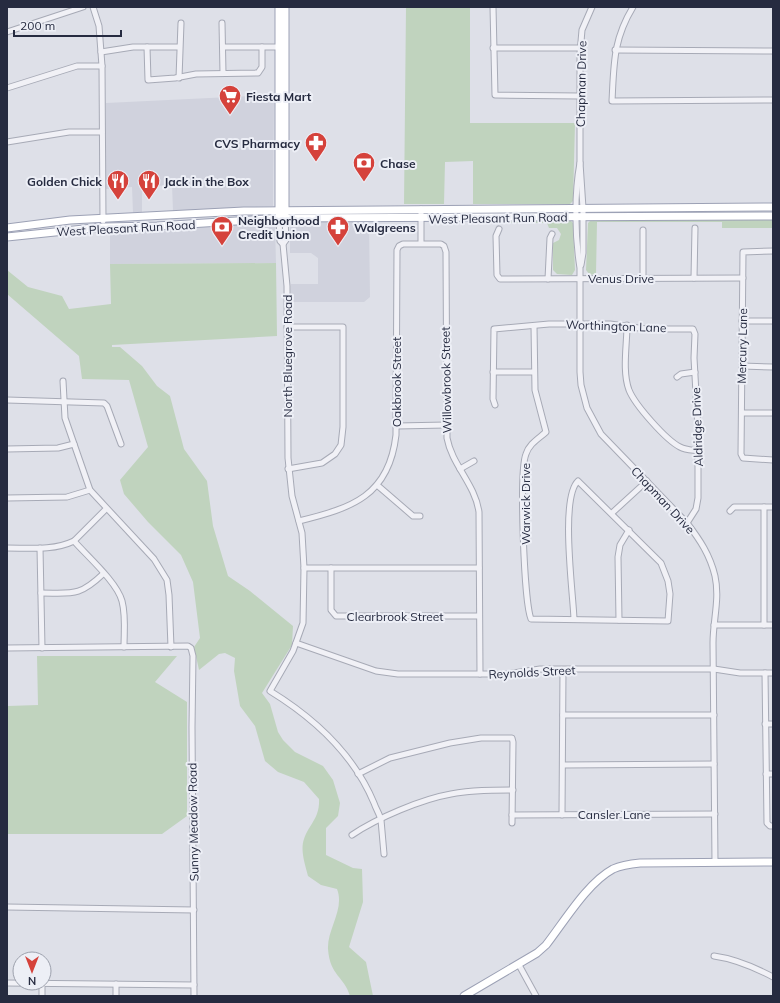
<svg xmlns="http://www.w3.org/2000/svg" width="780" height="1003" viewBox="0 0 780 1003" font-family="Mulish,sans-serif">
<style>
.built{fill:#d0d2dd}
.green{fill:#c0d3be}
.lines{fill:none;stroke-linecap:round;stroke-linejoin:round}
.minor-casing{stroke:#a7aab6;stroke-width:7}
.major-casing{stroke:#9ca1b5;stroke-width:9}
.minor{stroke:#f1f1f6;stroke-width:5}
.major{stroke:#fff;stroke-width:7}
.labels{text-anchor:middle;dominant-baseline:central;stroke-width:4;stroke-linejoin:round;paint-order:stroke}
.street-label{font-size:12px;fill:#262b40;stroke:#edeff6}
.poi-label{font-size:12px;font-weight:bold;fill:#262b40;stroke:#edeff6;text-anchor:start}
</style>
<rect width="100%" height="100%" fill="#dee0e8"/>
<g class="built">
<path d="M274,95L273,206L173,211L172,185L142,187V212L133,213L132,187L106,189V103Z"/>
<path d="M369,221L370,297L364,302H291V284H318V258L311,253H290V222Z"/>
<path d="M273,222L275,224L276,263L110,264V232Z"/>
</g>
<g class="green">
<path d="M406,7H470V123H575L573,201L570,204H473V161L445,162L444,204H404Z"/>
<path d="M472,220H570L573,223L575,270L572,275L557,274L553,270V243L559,240L561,234L557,228H549L547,223H472Z"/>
<path d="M591,220H773V228H722V222H597L596,274L590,275L586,270L588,223Z"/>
<path d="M276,263L277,336L112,345V347H120L142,366L157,386L170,396L184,449L207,481L213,526L228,576L250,591L293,626L292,645L262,693L270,704L278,732L283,740L295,752L323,766L333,780L340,803L338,816L326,828V855L353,868L362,869L363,902L349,947L366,962L373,996H350C344,976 330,976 328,949C327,929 345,909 337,889L321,885L308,876C305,864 300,850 304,839C309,824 320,818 319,799L304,782L278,772L265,761L255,726L240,706L234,671L235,658L225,653L219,654L199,670L194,647L200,638L193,582L181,555L148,522L124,494L120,480L148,447L129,380L82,379L79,356L7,294V270L28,287L62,296L69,309L111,304L110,264Z"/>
<path d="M37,656H177L155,682L187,702V816L162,834H7V693L8,706L38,705Z"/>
</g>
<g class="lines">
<g class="minor-casing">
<g id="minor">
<path d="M93,7L99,26L102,66L103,221"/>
<path d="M493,7L495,95L579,96"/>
<path d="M633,7C613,40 614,64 612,101L773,100"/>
<path d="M222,23L223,73"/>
<path d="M7,32L83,7"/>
<path d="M147,47L148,80L175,78L196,74L258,73L262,67V47"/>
<path d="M223,47H279"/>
<path d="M493,48H580"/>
<path d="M615,50L773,51"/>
<path d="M101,52L133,47H179"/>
<path d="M179,78L181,23"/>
<path d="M7,88L77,66H102"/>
<path d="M7,142L69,132H102"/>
<path d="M580,163C574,195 575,237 580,268V372L581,385L587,408L601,434L687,523C700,540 710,555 715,576C720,599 713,620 713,643C714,716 714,789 715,862"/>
<path d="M421,209V243"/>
<path d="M279,219L280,241L283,244L287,286L288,458L292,496L302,533L304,568L303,623L293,651L270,691C314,718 354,755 374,803C376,809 380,815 381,820C382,831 383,843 384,854"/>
<path d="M499,229L496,236L497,275L500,279L743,278"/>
<path d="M643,230V278"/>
<path d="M283,244L286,240L285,218"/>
<path d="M773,251L743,252L741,454L743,458L773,460"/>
<path d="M581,265L583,253V208L580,163V53L582,30L592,7"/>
<path d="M694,278L695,228"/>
<path d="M548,279L550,238L552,234"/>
<path d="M742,321H773"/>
<path d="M627,325C627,345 622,371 629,390C635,405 666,440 680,447C686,450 692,450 698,451"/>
<path d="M534,326L535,390L546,432C538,439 529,444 526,454C519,471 524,602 531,619L668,621L670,594L668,581L661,563L578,481C560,498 573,592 574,619"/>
<path d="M287,327H343V427L341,445L335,454L322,463L288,469"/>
<path d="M742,366L773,367"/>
<path d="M493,372H534"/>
<path d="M677,377L681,374L695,372"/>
<path d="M63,381L65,418L90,490L154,559L167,580L169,595L171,647"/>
<path d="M7,400L104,403L107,406L121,444"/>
<path d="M495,405L493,399L494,329L549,324H610L646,329H693L695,334L694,358L698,429V498L696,509L687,523"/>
<path d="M742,413H773"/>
<path d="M397,426L446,425"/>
<path d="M7,449L58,448L74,444"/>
<path d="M460,469L474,461"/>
<path d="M377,485L413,516H420"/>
<path d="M7,498L67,497L90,490"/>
<path d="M764,507V625"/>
<path d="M730,511L734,507H773"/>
<path d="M612,513L647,481"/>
<path d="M299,521C352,508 389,496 396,435L397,250L399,246L403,244H441L444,246L446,252L447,438C452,465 475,484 479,512L480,674"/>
<path d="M74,541C87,556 117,582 122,601C126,616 124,632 124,647"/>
<path d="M7,548C29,548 53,551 74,541L106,509"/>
<path d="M40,548L42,648"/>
<path d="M304,568H479"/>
<path d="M331,568V610L336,616H479"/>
<path d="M41,593C72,593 79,597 103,574"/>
<path d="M619,620L618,557L620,545L629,530"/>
<path d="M714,625H773"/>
<path d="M296,643L376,671L398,674H506L540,669H714L740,673H773"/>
<path d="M7,648L188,646L191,648L193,656L192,727L194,996"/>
<path d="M765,673L767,823L770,826H773"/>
<path d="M563,715H714"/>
<path d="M765,724H773"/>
<path d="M563,765L714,764"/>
<path d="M358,774L390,758L450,743L481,738H512L513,742L512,823"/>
<path d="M766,774H773"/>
<path d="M512,815L715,814"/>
<path d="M562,815L563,670"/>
<path d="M352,835C377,818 422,799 451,794C472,790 492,790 513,790"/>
<path d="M7,907L194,910"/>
<path d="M714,956C736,959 754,967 773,977"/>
<path d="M519,965L536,996"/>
<path d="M7,983L194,985"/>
<path d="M42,996V984"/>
<path d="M116,996V984"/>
</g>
</g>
<g class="major-casing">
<g id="major">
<path d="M279,7V215"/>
<path d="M285,214V7"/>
<path d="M7,228L70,220L244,211L773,207"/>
<path d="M7,237L103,227L157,226L283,218L773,216"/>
<path d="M464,996L537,953L546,945C564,922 587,883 613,869C622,865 630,864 640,863L773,862"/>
</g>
</g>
<use href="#minor" class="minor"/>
<use href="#major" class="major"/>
</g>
<defs>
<g id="supermarket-pin" transform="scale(1.15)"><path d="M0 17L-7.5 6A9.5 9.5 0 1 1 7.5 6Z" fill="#d5423b" stroke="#edeff6"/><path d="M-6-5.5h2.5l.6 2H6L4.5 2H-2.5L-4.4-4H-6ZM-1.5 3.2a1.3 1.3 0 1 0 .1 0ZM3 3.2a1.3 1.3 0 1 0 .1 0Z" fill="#fff"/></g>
<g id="pharmacy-pin" transform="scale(1.15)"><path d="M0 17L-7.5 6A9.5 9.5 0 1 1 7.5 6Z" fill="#d5423b" stroke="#edeff6"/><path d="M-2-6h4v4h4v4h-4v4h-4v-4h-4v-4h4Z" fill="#fff"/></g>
<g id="bank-pin" transform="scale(1.15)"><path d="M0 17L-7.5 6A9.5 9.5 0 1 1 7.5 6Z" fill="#d5423b" stroke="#edeff6"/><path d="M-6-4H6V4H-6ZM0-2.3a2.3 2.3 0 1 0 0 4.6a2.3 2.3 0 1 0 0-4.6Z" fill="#fff"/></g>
<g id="restaurant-pin" transform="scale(1.15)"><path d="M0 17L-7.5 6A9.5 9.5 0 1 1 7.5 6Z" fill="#d5423b" stroke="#edeff6"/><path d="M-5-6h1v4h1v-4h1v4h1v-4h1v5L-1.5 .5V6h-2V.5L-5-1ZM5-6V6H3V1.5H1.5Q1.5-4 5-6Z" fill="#fff"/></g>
</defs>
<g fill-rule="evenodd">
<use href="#supermarket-pin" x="230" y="96"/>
<use href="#pharmacy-pin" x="316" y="143"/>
<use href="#bank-pin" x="364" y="163"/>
<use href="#restaurant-pin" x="118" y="181"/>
<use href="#restaurant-pin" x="149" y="181"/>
<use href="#bank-pin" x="222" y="227"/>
<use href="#pharmacy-pin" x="338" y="227"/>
</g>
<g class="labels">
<g class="street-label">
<text transform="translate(581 84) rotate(-89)">Chapman Drive</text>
<text transform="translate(498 218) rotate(-1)">West Pleasant Run Road</text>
<text transform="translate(126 228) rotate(-3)">West Pleasant Run Road</text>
<text x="621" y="278">Venus Drive</text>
<text transform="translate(616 326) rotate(2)">Worthington Lane</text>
<text transform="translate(742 346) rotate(-89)">Mercury Lane</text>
<text transform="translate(287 356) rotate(-90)">North Bluegrove Road</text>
<text transform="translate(446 380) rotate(-91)">Willowbrook Street</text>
<text transform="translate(396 382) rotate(-90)">Oakbrook Street</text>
<text transform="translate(697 427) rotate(-92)">Aldridge Drive</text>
<text transform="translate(663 500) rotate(47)">Chapman Drive</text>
<text transform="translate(525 504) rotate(-90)">Warwick Drive</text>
<text x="395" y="616">Clearbrook Street</text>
<text transform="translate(532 672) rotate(-3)">Reynolds Street</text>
<text x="614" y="814">Cansler Lane</text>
<text transform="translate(193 822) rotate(-91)">Sunny Meadow Road</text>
</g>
<g class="poi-label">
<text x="246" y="96">Fiesta Mart</text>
<text x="300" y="143" text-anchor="end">CVS Pharmacy</text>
<text x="380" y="163">Chase</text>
<text x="102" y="181" text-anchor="end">Golden Chick</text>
<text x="164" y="181">Jack in the Box</text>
<text x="238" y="220">Neighborhood<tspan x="238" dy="14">Credit Union</tspan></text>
<text x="354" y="227">Walgreens</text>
</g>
</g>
<rect width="780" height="1003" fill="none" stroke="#262b40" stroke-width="16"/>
<g transform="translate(32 971) rotate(180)"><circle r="19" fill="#edeff6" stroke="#9da1ad"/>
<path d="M0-3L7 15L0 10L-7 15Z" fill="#d5423b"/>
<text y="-6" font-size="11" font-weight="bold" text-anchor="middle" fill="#262b40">N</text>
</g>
<path d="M14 30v6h107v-6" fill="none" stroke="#262b40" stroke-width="2"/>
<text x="20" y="30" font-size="12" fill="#262b40" stroke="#edeff6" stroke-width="3" paint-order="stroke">200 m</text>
</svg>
